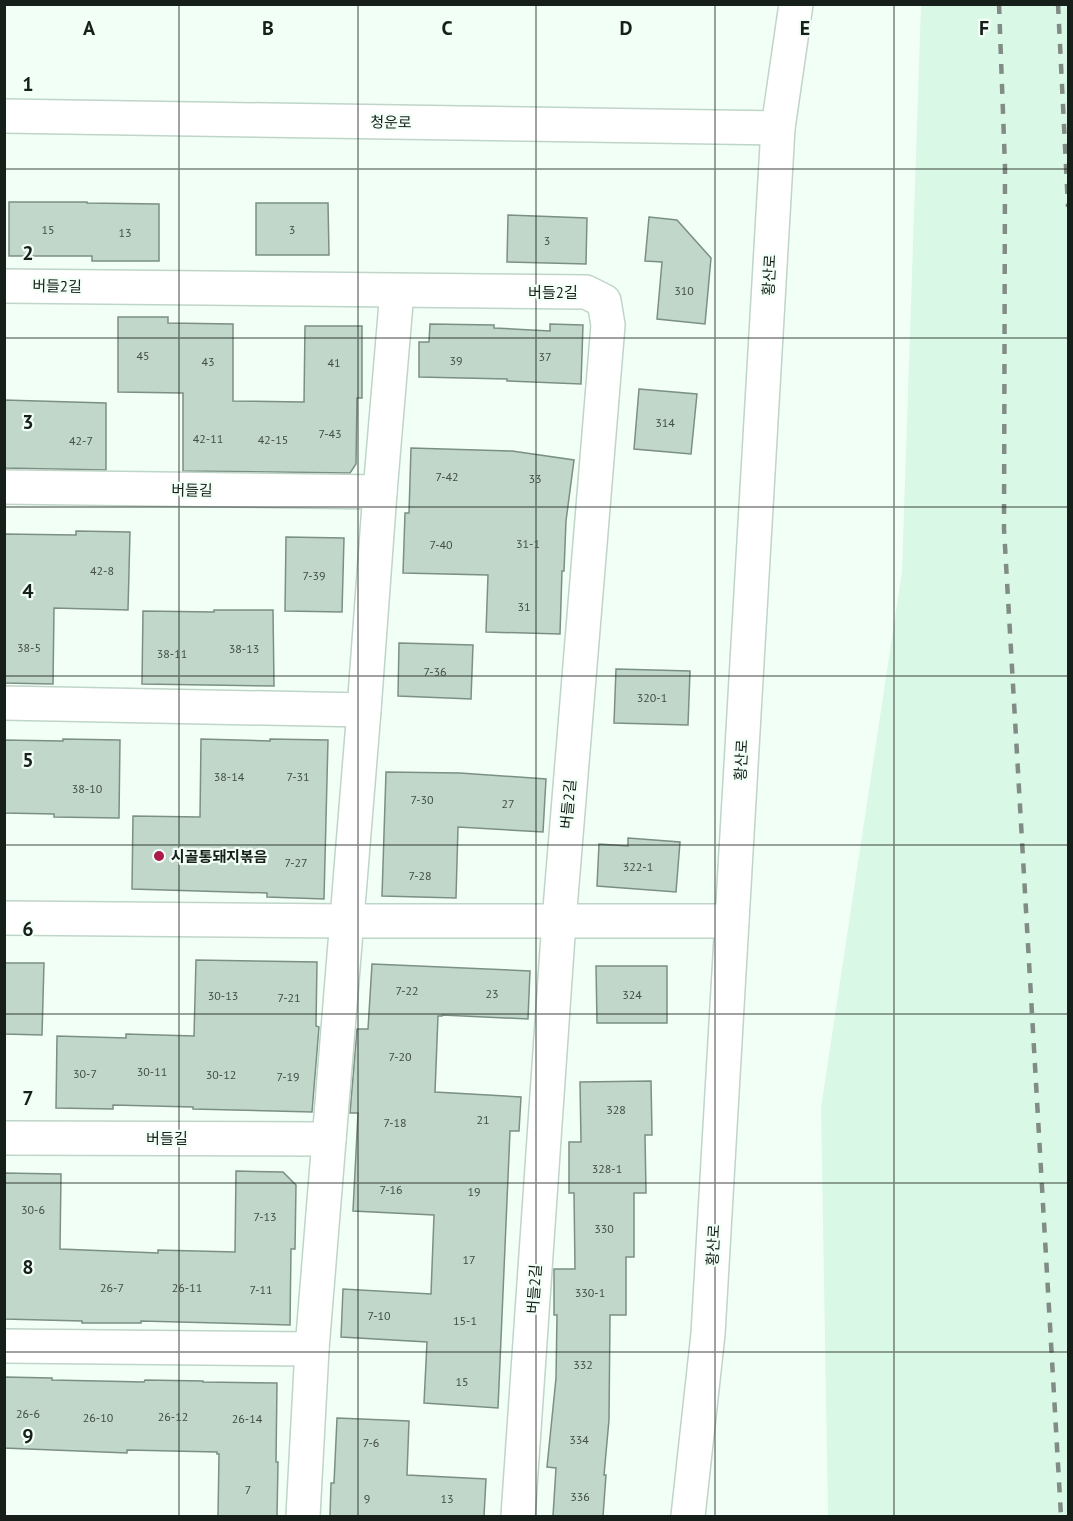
<svg xmlns="http://www.w3.org/2000/svg" width="1073" height="1521" viewBox="0 0 1073 1521" font-family="'PT Sans','Noto Sans KR',sans-serif">
<style>
.built{fill:#daf8e6}
.building{fill:#c1d7ca;stroke:#7b9083;stroke-width:1.5}
.lines{fill:none;stroke-linecap:round;stroke-linejoin:round}
.minor-casing{stroke:#bfd5c8;stroke-width:36}
.tertiary-casing{stroke:#bfd5c8;stroke-width:36}
.secondary-casing{stroke:#bfd5c8;stroke-width:36}
.minor{stroke:#fff;stroke-width:33}
.tertiary{stroke:#fff;stroke-width:33}
.secondary{stroke:#fff;stroke-width:33}
.rail{stroke:#828c86;stroke-width:4.5;stroke-dasharray:10 10;stroke-linecap:butt}
.grid{fill:none;stroke:#171f1a;stroke-width:1.5;stroke-opacity:0.55}
.poi-dot{fill:#ad1b4c;stroke:#f2fff7;stroke-width:2}
.labels{text-anchor:middle;dominant-baseline:central;stroke-width:4.5;stroke-linejoin:round;paint-order:stroke}
.number-label{font-size:12px;fill:#424d46}
.street-label{font-size:15px;fill:#171f1a;stroke:#f2fff7}
.poi-label{font-size:15px;font-weight:bold;fill:#171f1a;stroke:#f2fff7;text-anchor:start}
.grid-label{font-size:20px;text-anchor:middle;font-weight:bold;fill:#171f1a;stroke:#f2fff7;stroke-width:4.5;stroke-linejoin:round;paint-order:stroke}
</style>
<rect width="100%" height="100%" fill="#f2fff7"/>
<path class="built" d="M921,5H1068V1516H828L821,1108L902,571Z"/>
<g class="building">
<path d="M9,202H87V203L159,204V261H92V256H9Z"/>
<path d="M256,203H328L329,255H256Z"/>
<path d="M508,215L587,218L586,264L507,262Z"/>
<path d="M649,217L677,220L711,258L705,324L657,319L662,262L645,261Z"/>
<path d="M118,317H168V323L233,324V401L304,402L305,326H362V398H357L356,464L350,473L183,471V393L118,392Z"/>
<path d="M430,324L494,325V328L550,331V324L583,325L581,384L507,381V379L419,377V342H429Z"/>
<path d="M639,389L697,394L691,454L634,449Z"/>
<path d="M4,400L106,403V470L4,468Z"/>
<path d="M411,448L512,451L574,460L566,521L564,571H562L560,634L486,632L488,575L403,573L405,513H409Z"/>
<path d="M76,531L130,532L128,610L54,608L53,684L4,683V534L76,535Z"/>
<path d="M286,537L344,538L342,612L285,611Z"/>
<path d="M214,610H273L274,686L142,684L143,611L214,612Z"/>
<path d="M399,643L473,645L471,699L398,696Z"/>
<path d="M616,669L690,671L688,725L614,723Z"/>
<path d="M63,739L120,740L119,818L54,817V814L4,813V740L63,741Z"/>
<path d="M201,739L270,741V739L328,740L324,899L267,897V893L132,889L133,816L200,817Z"/>
<path d="M386,772L460,773L546,779L543,832L458,827L456,898L382,896Z"/>
<path d="M628,838L680,842L676,892L597,886L599,844L628,846Z"/>
<path d="M196,960L317,962L316,1026L319,1027L312,1112L193,1109V1107L113,1105V1109L56,1108L57,1036L126,1038V1034L194,1036Z"/>
<path d="M4,963H44L42,1035L4,1034Z"/>
<path d="M372,964L530,971L528,1019L442,1015V1016H438L435,1092L521,1097L519,1131H510L498,1408L424,1403L427,1342L341,1337L343,1289L431,1294L434,1215L353,1211L358,1113H350L357,1029H368Z"/>
<path d="M596,966H667V1023H597Z"/>
<path d="M651,1081L652,1135H645L646,1193H634V1257H626V1315H610L609,1420L604,1475H606L603,1516H553L556,1468L547,1467L556,1378L557,1315H554V1269H575L574,1193H569V1142H581L580,1082Z"/>
<path d="M236,1171L283,1172L296,1185L295,1249H291L290,1325L141,1321V1323H82V1321L4,1319V1173L61,1174L60,1249L158,1253V1250L235,1252Z"/>
<path d="M4,1377L52,1378V1380L144,1382L145,1380L203,1381V1382L277,1383L276,1462H278L277,1516H218L219,1454H217V1452L127,1450V1453L4,1448Z"/>
<path d="M337,1418L409,1421L407,1475L486,1479L484,1516H330L331,1483H334Z"/>
</g>
<g class="lines">
<g class="minor-casing">
<g id="minor">
<path d="M4,286L586,292L604,301L608,325L559,921L518,1516"/>
<path d="M4,487L380,492"/>
<path d="M4,703L364,710"/>
<path d="M4,918L347,921H732"/>
<path d="M4,1138L329,1139"/>
<path d="M4,1346L312,1349"/>
<path d="M303,1516L312,1349L364,710L380,492L397,291"/>
</g>
</g>
<g class="tertiary-casing">
<path id="tertiary" d="M4,116L778,128"/>
</g>
<g class="secondary-casing">
<path id="secondary" d="M688,1516L708,1334L778,128L796,4"/>
</g>
<use href="#minor" class="minor"/>
<use href="#tertiary" class="tertiary"/>
<use href="#secondary" class="secondary"/>
<g class="rail">
<path d="M999,4L1005,167L1004,529L1061,1516"/>
<path d="M1058,4L1068,207"/>
</g>
</g>
<path class="grid" d="M179,4V1516M358,4V1516M536,4V1516M715,4V1516M894,4V1516M4,169H1068M4,338H1068M4,507H1068M4,676H1068M4,845H1068M4,1014H1068M4,1183H1068M4,1352H1068"/>
<circle class="poi-dot" cx="159" cy="856" r="6"/>
<g class="labels">
<g class="number-label">
<text x="48" y="229">15</text>
<text x="292" y="229">3</text>
<text x="125" y="232">13</text>
<text x="547" y="240">3</text>
<text x="684" y="290">310</text>
<text x="143" y="355">45</text>
<text x="545" y="356">37</text>
<text x="456" y="360">39</text>
<text x="208" y="361">43</text>
<text x="334" y="362">41</text>
<text x="665" y="422">314</text>
<text x="330" y="433">7-43</text>
<text x="208" y="438">42-11</text>
<text x="273" y="439">42-15</text>
<text x="81" y="440">42-7</text>
<text x="447" y="476">7-42</text>
<text x="535" y="478">33</text>
<text x="528" y="543">31-1</text>
<text x="441" y="544">7-40</text>
<text x="102" y="570">42-8</text>
<text x="314" y="575">7-39</text>
<text x="524" y="606">31</text>
<text x="29" y="647">38-5</text>
<text x="244" y="648">38-13</text>
<text x="172" y="653">38-11</text>
<text x="435" y="671">7-36</text>
<text x="652" y="697">320-1</text>
<text x="229" y="776">38-14</text>
<text x="298" y="776">7-31</text>
<text x="87" y="788">38-10</text>
<text x="422" y="799">7-30</text>
<text x="508" y="803">27</text>
<text x="296" y="862">7-27</text>
<text x="638" y="866">322-1</text>
<text x="420" y="875">7-28</text>
<text x="407" y="990">7-22</text>
<text x="492" y="993">23</text>
<text x="632" y="994">324</text>
<text x="223" y="995">30-13</text>
<text x="289" y="997">7-21</text>
<text x="400" y="1056">7-20</text>
<text x="152" y="1071">30-11</text>
<text x="85" y="1073">30-7</text>
<text x="221" y="1074">30-12</text>
<text x="288" y="1076">7-19</text>
<text x="616" y="1109">328</text>
<text x="483" y="1119">21</text>
<text x="395" y="1122">7-18</text>
<text x="607" y="1168">328-1</text>
<text x="391" y="1189">7-16</text>
<text x="474" y="1191">19</text>
<text x="33" y="1209">30-6</text>
<text x="265" y="1216">7-13</text>
<text x="604" y="1228">330</text>
<text x="469" y="1259">17</text>
<text x="112" y="1287">26-7</text>
<text x="187" y="1287">26-11</text>
<text x="261" y="1289">7-11</text>
<text x="590" y="1292">330-1</text>
<text x="379" y="1315">7-10</text>
<text x="465" y="1320">15-1</text>
<text x="583" y="1364">332</text>
<text x="462" y="1381">15</text>
<text x="28" y="1413">26-6</text>
<text x="173" y="1416">26-12</text>
<text x="98" y="1417">26-10</text>
<text x="247" y="1418">26-14</text>
<text x="579" y="1439">334</text>
<text x="371" y="1442">7-6</text>
<text x="248" y="1489">7</text>
<text x="580" y="1496">336</text>
<text x="367" y="1498">9</text>
<text x="447" y="1498">13</text>
</g>
<g class="street-label">
<text transform="translate(391 122) rotate(1)">청운로</text>
<text transform="translate(769 275) rotate(-87)">황산로</text>
<text transform="translate(57 286) rotate(1)">버들2길</text>
<text x="553" y="292">버들2길</text>
<text transform="translate(192 490) rotate(1)">버들길</text>
<text transform="translate(741 760) rotate(-87)">황산로</text>
<text transform="translate(568 804) rotate(-85)">버들2길</text>
<text x="167" y="1138">버들길</text>
<text transform="translate(713 1245) rotate(-87)">황산로</text>
<text transform="translate(534 1289) rotate(-86)">버들2길</text>
</g>
<g class="poi-label">
<text x="171" y="856">시골통돼지볶음</text>
</g>
</g>
<g class="grid-label">
<text x="89" y="35">A</text>
<text x="268" y="35">B</text>
<text x="447" y="35">C</text>
<text x="626" y="35">D</text>
<text x="805" y="35">E</text>
<text x="984" y="35">F</text>
<text x="28" y="91">1</text>
<text x="28" y="260">2</text>
<text x="28" y="429">3</text>
<text x="28" y="598">4</text>
<text x="28" y="767">5</text>
<text x="28" y="936">6</text>
<text x="28" y="1105">7</text>
<text x="28" y="1274">8</text>
<text x="28" y="1443">9</text>
</g>
<rect width="1073" height="1521" fill="none" stroke="#171f1a" stroke-width="12"/>
</svg>
